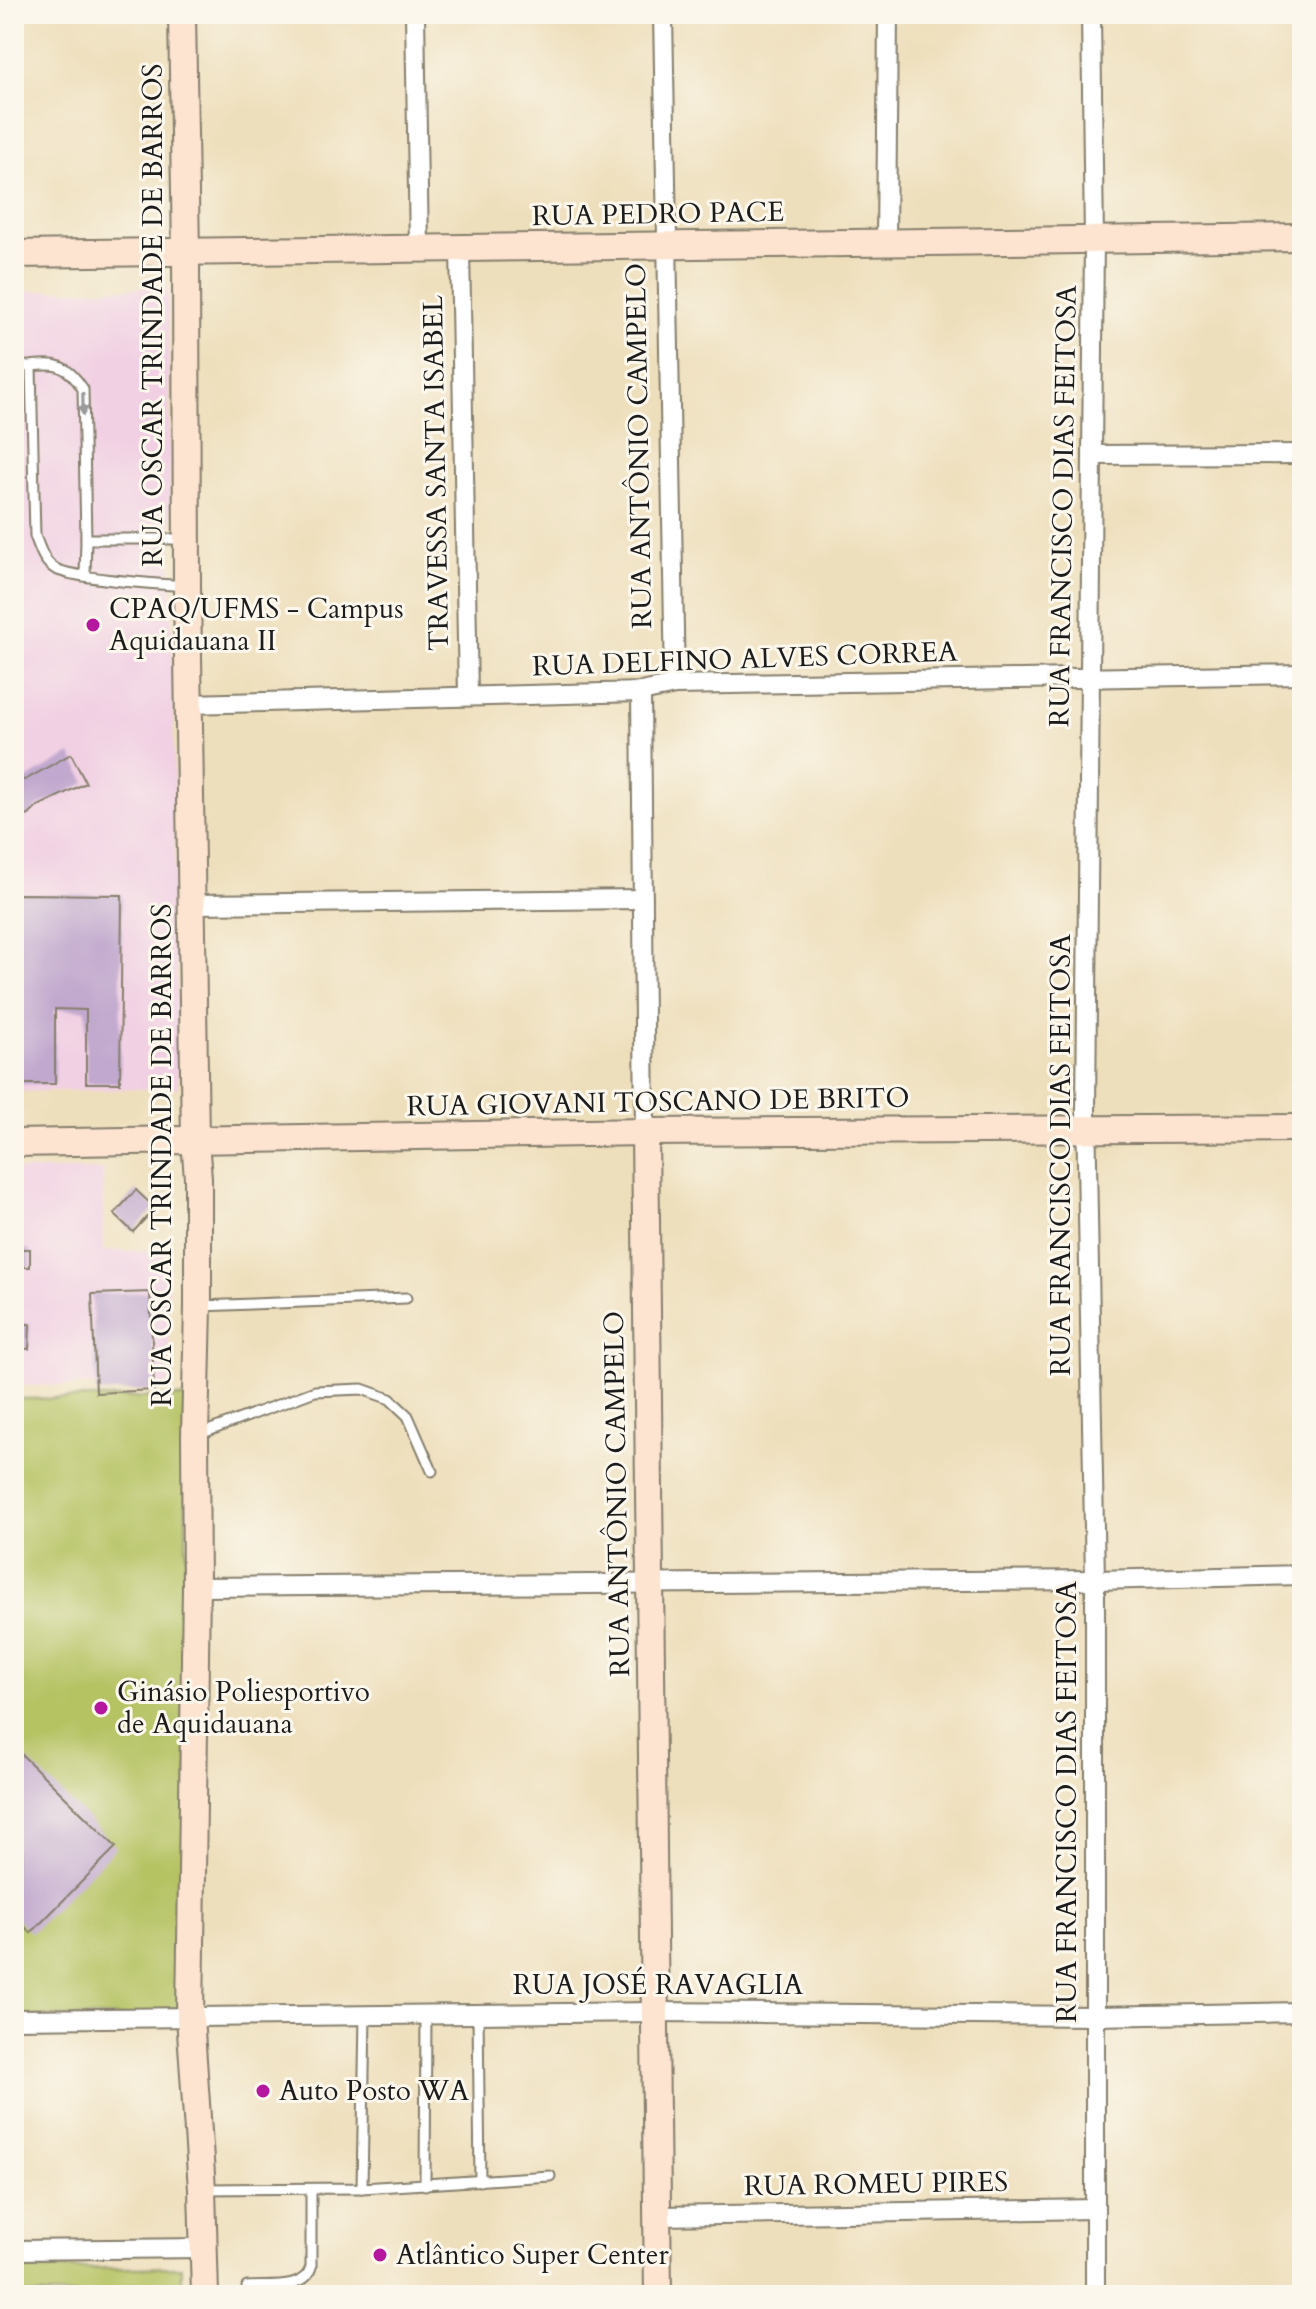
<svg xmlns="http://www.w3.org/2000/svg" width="1316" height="2309" viewBox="0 0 1316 2309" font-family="Cardo,serif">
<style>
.built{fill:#f1d0e3}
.green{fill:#b6c364;stroke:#697040;stroke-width:2}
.building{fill:#c1a8ce}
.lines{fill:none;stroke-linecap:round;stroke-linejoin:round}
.lane-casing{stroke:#857e6c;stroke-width:13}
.street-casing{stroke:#857e6c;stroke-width:22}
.secondary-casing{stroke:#857e6c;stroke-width:30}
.lane{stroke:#fff;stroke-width:9}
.street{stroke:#fff;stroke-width:18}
.secondary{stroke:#fde4d1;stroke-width:26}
.oneway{fill:#999}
.poi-dot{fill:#b5179e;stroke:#fbf7ec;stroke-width:3}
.labels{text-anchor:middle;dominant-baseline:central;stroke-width:6;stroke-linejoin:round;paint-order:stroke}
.street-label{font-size:28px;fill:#1c1c1c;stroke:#fbf7ec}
.poi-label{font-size:28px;fill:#1c1c1c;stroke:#fbf7ec;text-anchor:start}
</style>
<rect width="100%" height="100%" fill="#fbf7ec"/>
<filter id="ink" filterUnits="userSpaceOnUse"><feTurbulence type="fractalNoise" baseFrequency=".0125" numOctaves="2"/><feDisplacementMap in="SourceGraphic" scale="16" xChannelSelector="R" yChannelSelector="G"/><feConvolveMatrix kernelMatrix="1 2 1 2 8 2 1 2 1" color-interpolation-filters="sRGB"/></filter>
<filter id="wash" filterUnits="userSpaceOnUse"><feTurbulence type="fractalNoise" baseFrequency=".006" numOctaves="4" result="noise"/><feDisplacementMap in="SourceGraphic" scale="32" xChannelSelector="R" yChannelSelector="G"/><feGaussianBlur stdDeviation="1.8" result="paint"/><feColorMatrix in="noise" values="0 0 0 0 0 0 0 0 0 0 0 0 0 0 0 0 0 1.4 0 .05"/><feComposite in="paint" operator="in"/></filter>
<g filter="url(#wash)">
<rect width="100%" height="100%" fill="#eedfbc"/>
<g class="built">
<path d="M168,287L178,1088L14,1092V292Z"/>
<path d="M14,1170H103V1251H169V1385L14,1386Z"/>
</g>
<g class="green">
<path d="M185,1397L190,2017H14V1399Z"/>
<path d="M182,2267V2295H14V2270Z"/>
</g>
<g id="blocks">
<g class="building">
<path d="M71,754L86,783L38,806L29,815L14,821V778L25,780Z"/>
<path d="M14,894L122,895L120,1083H86V1010L55,1009V1084H14Z"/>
<path d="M136,1190L155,1208L133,1232L114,1214Z"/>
<rect x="14" y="1249" width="16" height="18"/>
<path d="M150,1292L154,1390L96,1393L92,1294Z"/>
<path d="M14,1324H30L29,1349L14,1348Z"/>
<path d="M14,1747L116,1847L31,1933L14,1916Z"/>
</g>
</g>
</g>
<g filter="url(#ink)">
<use href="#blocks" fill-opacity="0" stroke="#857e6c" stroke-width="2"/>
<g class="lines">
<g class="lane-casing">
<g id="lane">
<path d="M14,367C48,366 62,356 83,389L86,539H184"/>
<path d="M31,367L35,536C40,548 43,561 54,568C71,579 160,584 185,586"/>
<path d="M85,576L86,539"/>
<path d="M201,1306L406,1298"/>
<path d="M200,1434L315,1391L362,1389L390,1399L408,1416L432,1471"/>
<path d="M478,2014L480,2181"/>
<path d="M425,2185L426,2014"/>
<path d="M362,2188L550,2176"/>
<path d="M203,2189L362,2188L365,2015"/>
<path d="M247,2287C268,2285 304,2292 311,2267V2190"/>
</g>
</g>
<g class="street-casing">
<g id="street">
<path d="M415,14L419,248"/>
<path d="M663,14L675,685"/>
<path d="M1091,14L1094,240L1086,1110L1095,1580V2295"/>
<path d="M886,244L888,14"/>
<path d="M460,248L468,696"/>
<path d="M1092,455L1302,454"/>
<path d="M641,692L645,1132"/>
<path d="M189,704L641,692L675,685L1302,674"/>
<path d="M193,904L643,899"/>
<path d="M196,1587L1095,1580L1302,1575"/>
<path d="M14,2019L655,2012L1095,2016L1302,2012"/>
<path d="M657,2216L1095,2209"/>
<path d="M14,2250L204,2248"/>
</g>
</g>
<g class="secondary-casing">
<g id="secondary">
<path d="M182,14L186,253L187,587L195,1141L198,1178V1306L195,1436L196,1587L190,2017L202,2189L205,2295"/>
<path d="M14,254L1302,237"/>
<path d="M645,1132L658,2295"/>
<path d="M14,1143L645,1132L1302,1128"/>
</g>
</g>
<use href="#lane" class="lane"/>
<use href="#street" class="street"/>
<use href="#secondary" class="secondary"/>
</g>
<defs><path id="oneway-solid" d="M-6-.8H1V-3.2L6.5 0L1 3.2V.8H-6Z" transform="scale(2)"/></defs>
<use class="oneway" href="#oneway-solid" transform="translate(83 404) rotate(89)"/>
</g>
<g class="poi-dot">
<circle cx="93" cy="625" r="8"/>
<circle cx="101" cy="1708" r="8"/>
<circle cx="263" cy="2091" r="8"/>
<circle cx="380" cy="2255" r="8"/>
</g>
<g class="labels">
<g class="street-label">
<text transform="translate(658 214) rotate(-1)">RUA PEDRO PACE</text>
<text transform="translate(153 315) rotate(-90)">RUA OSCAR TRINDADE DE BARROS</text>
<text transform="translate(639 446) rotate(-91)">RUA ANTÔNIO CAMPELO</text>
<text transform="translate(436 473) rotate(-91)">TRAVESSA SANTA ISABEL</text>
<text transform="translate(1063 506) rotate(-89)">RUA FRANCISCO DIAS FEITOSA</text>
<text transform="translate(745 659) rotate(-2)">RUA DELFINO ALVES CORREA</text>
<text transform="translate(658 1102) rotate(-1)">RUA GIOVANI TOSCANO DE BRITO</text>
<text transform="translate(162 1155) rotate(-90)">RUA OSCAR TRINDADE DE BARROS</text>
<text transform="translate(1061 1155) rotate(-90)">RUA FRANCISCO DIAS FEITOSA</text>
<text transform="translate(617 1494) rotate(-91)">RUA ANTÔNIO CAMPELO</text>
<text transform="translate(1067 1802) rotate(-90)">RUA FRANCISCO DIAS FEITOSA</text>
<text x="658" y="1985">RUA JOSÉ RAVAGLIA</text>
<text transform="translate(876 2184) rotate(-1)">RUA ROMEU PIRES</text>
</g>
<g class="poi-label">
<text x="109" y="609">CPAQ/UFMS - Campus<tspan x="109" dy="32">Aquidauana II</tspan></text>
<text x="117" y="1692">Ginásio Poliesportivo<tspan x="117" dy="32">de Aquidauana</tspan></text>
<text x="279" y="2091">Auto Posto WA</text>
<text x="396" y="2255">Atlântico Super Center</text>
</g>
</g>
<rect width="1316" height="2309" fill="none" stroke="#fbf7ec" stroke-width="48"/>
</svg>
